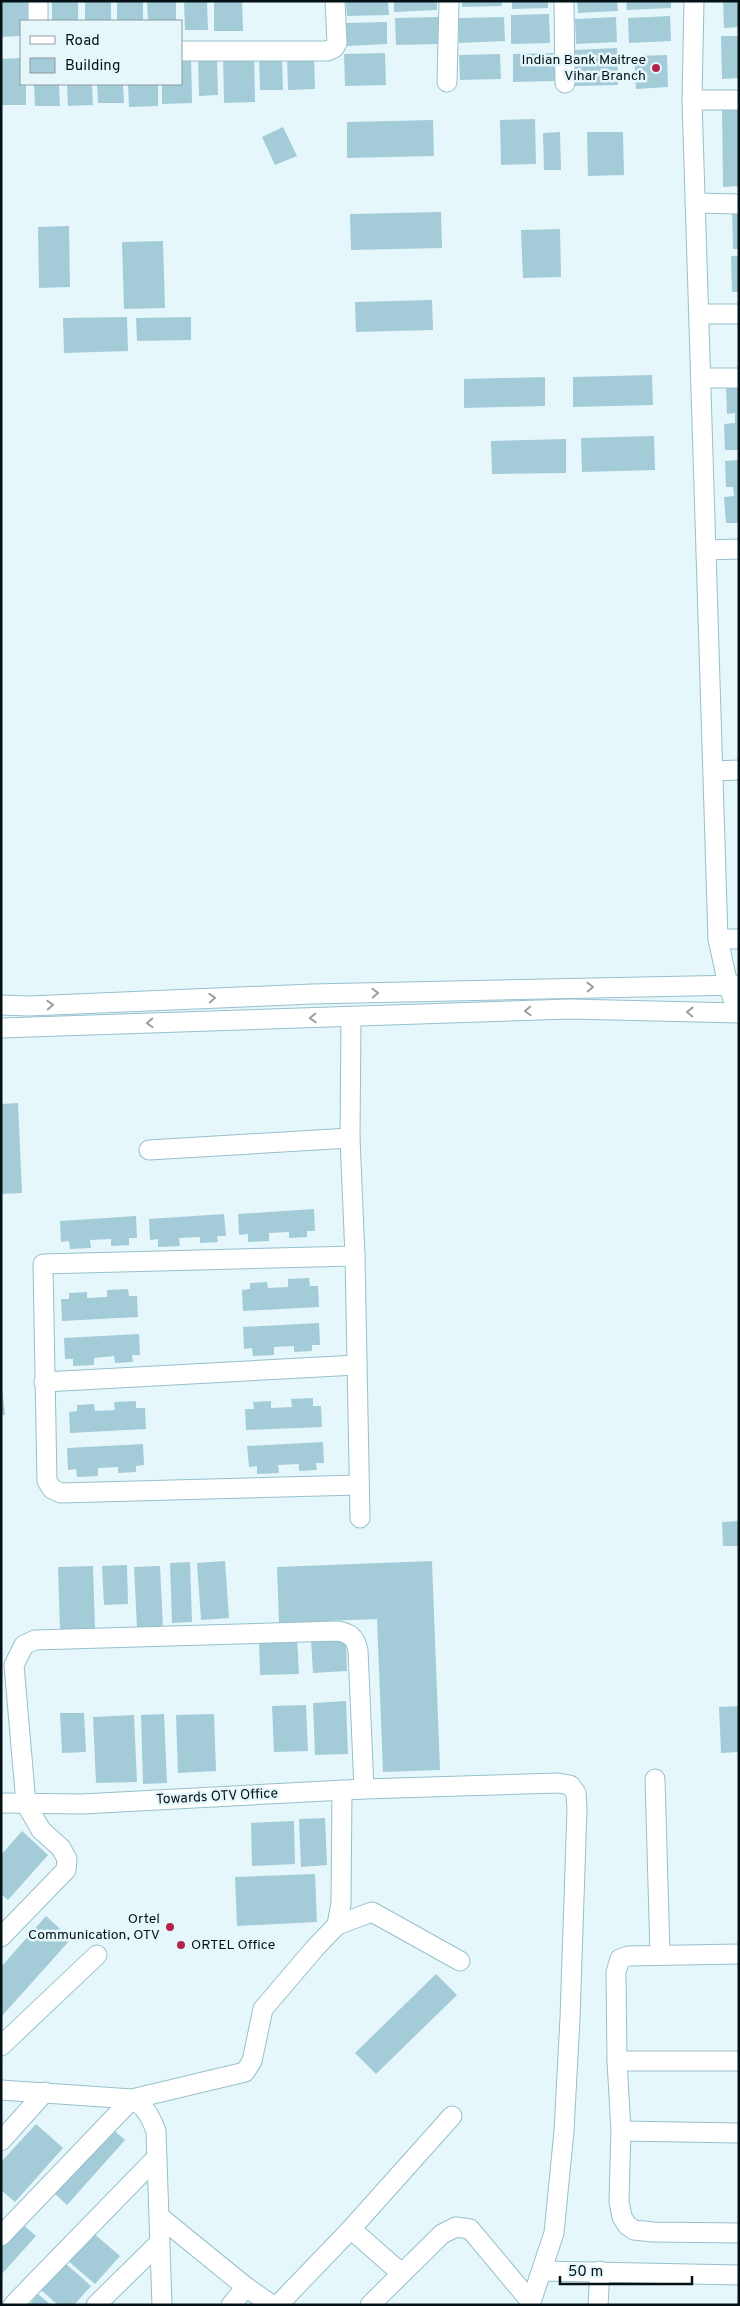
<svg xmlns="http://www.w3.org/2000/svg" width="740" height="2306" viewBox="0 0 740 2306" font-family="Overpass,sans-serif">
<style>
.building{fill:#a3ccd8}
.lines{fill:none;stroke-linecap:round;stroke-linejoin:round}
.minor-casing{stroke:#97c0cc;stroke-width:21}
.minor{stroke:#fff;stroke-width:19}
.oneway{stroke:#9ba0a2}
.poi-dot{fill:#b4234a;stroke:#e6f7fc;stroke-width:2}
.labels{text-anchor:middle;dominant-baseline:central;stroke-width:5;stroke-linejoin:round;paint-order:stroke}
.poi-label{font-size:14px;fill:#041216;stroke:#e6f7fc;text-anchor:end}
.street-label{font-size:14px;fill:#041216;stroke:#e6f7fc}
</style>
<rect width="100%" height="100%" fill="#e6f7fc"/>
<g class="building">
<path d="M1,1H30L31,21H21V36L1,37Z"/>
<rect x="52" y="1" width="26" height="20"/>
<rect x="85" y="1" width="26" height="20"/>
<rect x="117" y="1" width="26" height="20"/>
<path d="M147,1H176V21H148Z"/>
<path d="M184,1H207L208,30H185Z"/>
<path d="M214,1H242L243,31H214Z"/>
<path d="M346,1H388L389,15L347,16Z"/>
<path d="M394,1H437V10L394,12Z"/>
<path d="M462,1H501L502,6L462,7Z"/>
<path d="M512,1H548V8L512,9Z"/>
<path d="M577,1H617L618,11L578,13Z"/>
<path d="M626,1H671V8L627,10Z"/>
<path d="M723,1H739V27L724,28Z"/>
<path d="M549,14L550,43L511,44V15Z"/>
<path d="M670,16L671,41L629,43L628,18Z"/>
<path d="M438,17L439,44L396,45L395,18Z"/>
<path d="M504,17L505,41L459,43V18Z"/>
<path d="M616,17L617,42L576,44L575,19Z"/>
<path d="M387,22V44L347,46L346,23Z"/>
<path d="M721,36H739V78L722,79Z"/>
<path d="M617,48L618,85L575,86L574,50Z"/>
<path d="M254,53L255,102L224,103L223,54Z"/>
<path d="M385,53L386,85L345,86L344,54Z"/>
<path d="M555,53V81L513,82V54Z"/>
<path d="M500,54L501,79L460,80L459,55Z"/>
<path d="M191,55L192,103L162,104V84H181V56Z"/>
<path d="M287,55H314L315,89L288,90Z"/>
<path d="M667,55L668,87L636,89L634,56Z"/>
<path d="M198,56H217L218,95L199,96Z"/>
<path d="M259,56H282L283,90H260Z"/>
<path d="M21,58V84H26V105H1V59Z"/>
<path d="M34,84H59L60,106H35Z"/>
<path d="M67,84H92L93,105L68,106Z"/>
<path d="M97,84H123L124,103H98Z"/>
<path d="M128,84H158V106L129,107Z"/>
<path d="M722,105H739V186L723,187Z"/>
<path d="M535,119L536,164L501,165L500,120Z"/>
<path d="M433,120L434,156L347,158V122Z"/>
<path d="M283,127L297,156L275,165L262,137Z"/>
<path d="M560,132L561,170H544L543,133Z"/>
<path d="M587,132H623L624,175L588,176Z"/>
<path d="M732,210H739V249H733Z"/>
<path d="M441,212L442,248L351,250L350,214Z"/>
<path d="M69,226L70,287L39,288L38,227Z"/>
<path d="M560,229L561,277L523,278L521,230Z"/>
<path d="M163,241L165,308L124,309L122,242Z"/>
<path d="M731,256H739V292H732Z"/>
<path d="M432,300L433,330L356,332L355,302Z"/>
<path d="M127,317L128,351L64,353L63,318Z"/>
<path d="M191,317V340L137,341L136,318Z"/>
<path d="M652,375L653,405L573,407V377Z"/>
<path d="M545,377V406L464,408V379Z"/>
<path d="M726,387H739V450H725L724,424L735,423V413L727,414Z"/>
<path d="M654,436L655,470L582,472L581,438Z"/>
<path d="M566,439V473L492,474L491,441Z"/>
<path d="M739,460V523H726L724,497L734,496L733,487H726L725,461Z"/>
<path d="M18,1103L22,1193L1,1194V1104Z"/>
<path d="M314,1209L315,1231H307V1237L289,1238V1232L269,1233V1241L248,1242V1234L239,1235L238,1214Z"/>
<path d="M224,1214L226,1236H217L218,1242L200,1243V1237L179,1238L180,1246L158,1247V1239L150,1240L149,1219Z"/>
<path d="M136,1216L137,1238H129V1245L111,1246V1239L90,1240L91,1248L70,1249L69,1241L61,1242L60,1221Z"/>
<path d="M309,1278L310,1286H318L319,1307L243,1311L242,1290L250,1289V1283L267,1282L268,1288L288,1287V1279Z"/>
<path d="M128,1289L129,1296H137L138,1317L62,1321L61,1299H69V1293L87,1292V1298L107,1297V1290Z"/>
<path d="M319,1323L320,1345H312V1351L294,1352V1346L274,1347V1355L253,1356L252,1348L244,1349L243,1327Z"/>
<path d="M139,1334L140,1355H132L133,1362L115,1363L114,1356L94,1358V1365L73,1366V1359H65L64,1338Z"/>
<path d="M1,1380L5,1415H1Z"/>
<path d="M313,1398V1406H321L322,1427L246,1430L245,1409H254L253,1402L271,1401V1408L292,1407L291,1399Z"/>
<path d="M136,1401V1408H145L146,1429L70,1433L69,1412L77,1411V1405L94,1404L95,1411L115,1410L114,1402Z"/>
<path d="M323,1442L324,1463H316L317,1470L299,1471V1464L278,1465L279,1473L257,1474V1466L249,1467L247,1446Z"/>
<path d="M143,1444L144,1465L136,1466V1472L118,1473V1467L98,1468V1476L77,1477L76,1469L68,1470L67,1448Z"/>
<path d="M739,1521V1546H723L722,1522Z"/>
<path d="M225,1561L229,1618L201,1620L197,1563Z"/>
<path d="M432,1561L440,1770L383,1772L377,1619L279,1623L277,1567Z"/>
<path d="M190,1562L192,1622L172,1623L170,1563Z"/>
<path d="M127,1565L128,1604L104,1605L102,1566Z"/>
<path d="M93,1566L95,1630L60,1631L58,1567Z"/>
<path d="M160,1566L163,1627L137,1628L134,1567Z"/>
<path d="M297,1637L299,1674L260,1675L259,1639Z"/>
<path d="M346,1638L347,1671L313,1673L311,1639Z"/>
<path d="M346,1701L348,1754L315,1755L313,1703Z"/>
<path d="M306,1705L308,1751L274,1752L272,1706Z"/>
<path d="M739,1706V1752L721,1753L719,1707Z"/>
<path d="M60,1713H84L86,1752L62,1753Z"/>
<path d="M164,1714L167,1783L143,1784L141,1715Z"/>
<path d="M214,1714L216,1771L178,1773L176,1715Z"/>
<path d="M134,1715L137,1782L96,1783L93,1717Z"/>
<path d="M325,1818L327,1865L301,1867L299,1819Z"/>
<path d="M294,1821L295,1864L252,1866L251,1823Z"/>
<path d="M22,1831L48,1855L8,1900L1,1894V1855Z"/>
<path d="M315,1874L317,1922L237,1926L235,1877Z"/>
<path d="M46,1916L71,1939L1,2017V1967Z"/>
<path d="M436,1974L457,1995L376,2074L355,2053Z"/>
<path d="M36,2124L63,2148L15,2202L1,2190V2162Z"/>
<path d="M111,2128L125,2140L67,2205L53,2192Z"/>
<path d="M22,2224L36,2236L1,2275V2248Z"/>
<path d="M92,2232L120,2256L95,2284L67,2260Z"/>
<path d="M65,2263L91,2286L74,2305H58L41,2290Z"/>
<path d="M38,2294L51,2305H29Z"/>
</g>
<g class="lines">
<g class="minor-casing">
<g id="minor">
<path d="M38,1V21"/>
<path d="M564,1L565,83"/>
<path d="M694,1L692,100L718,939L728,985L738,1013"/>
<path d="M181,51H327L334,48L337,43L335,1"/>
<path d="M447,82L449,1"/>
<path d="M692,100H739"/>
<path d="M695,203L739,204"/>
<path d="M699,314H739"/>
<path d="M701,378H739"/>
<path d="M706,550L739,549"/>
<path d="M714,771L739,770"/>
<path d="M718,939H739"/>
<path d="M1,1005L29,1006L312,994L739,985"/>
<path d="M351,1017L350,1138L355,1256L360,1518"/>
<path d="M1,1028L570,1009L739,1013"/>
<path d="M149,1150L350,1138"/>
<path d="M355,1256L43,1264L47,1481L52,1489L61,1493L359,1485"/>
<path d="M44,1382L356,1365"/>
<path d="M655,1779L660,1954"/>
<path d="M1,1803L82,1804L364,1789L558,1783L570,1785L576,1793L577,1809L570,2018L564,2131L554,2233L530,2305"/>
<path d="M337,1925L372,1912L460,1961"/>
<path d="M1,1937L66,1870L67,1859L61,1848L41,1830L26,1804L14,1665L24,1645L35,1640L337,1631C350,1633 355,1637 358,1650L364,1789"/>
<path d="M739,1954L628,1956L620,1959L616,1972L617,2061L621,2131L619,2201L622,2217L627,2225L634,2230L653,2232L739,2233"/>
<path d="M1,2046L97,1955"/>
<path d="M617,2061H739"/>
<path d="M1,2090L132,2099C146,2107 150,2116 156,2131L162,2305"/>
<path d="M621,2131L739,2133"/>
<path d="M1,2141L45,2092"/>
<path d="M160,2217L246,2287L272,2305"/>
<path d="M351,2229L401,2273"/>
<path d="M1,2236L132,2099L245,2072L252,2061L263,2009L315,1948L337,1925L341,1903L342,1790"/>
<path d="M543,2271L739,2275"/>
<path d="M13,2305L157,2157"/>
<path d="M96,2305L159,2243"/>
<path d="M231,2305L246,2287"/>
<path d="M278,2305L351,2229L452,2116"/>
<path d="M370,2305L442,2234L456,2227L470,2229L531,2302"/>
<path d="M598,2305L600,2271"/>
</g>
</g>
<use href="#minor" class="minor"/>
</g>
<defs><path id="oneway-chevron" d="M-2-3.5L2.5 0L-2 3.5" fill="none" stroke-width="1.6" stroke-linecap="round" stroke-linejoin="round" transform="scale(1.25)"/></defs>
<g class="oneway">
<use href="#oneway-chevron" transform="translate(590 987) rotate(-1)"/>
<use href="#oneway-chevron" transform="translate(375 993) rotate(-2)"/>
<use href="#oneway-chevron" transform="translate(212 998) rotate(-3)"/>
<use href="#oneway-chevron" transform="translate(50 1005) rotate(-3)"/>
<use href="#oneway-chevron" transform="translate(528 1011) rotate(178)"/>
<use href="#oneway-chevron" transform="translate(690 1012) rotate(-179)"/>
<use href="#oneway-chevron" transform="translate(313 1018) rotate(178)"/>
<use href="#oneway-chevron" transform="translate(150 1023) rotate(178)"/>
</g>
<g class="poi-dot">
<circle cx="656" cy="68" r="5"/>
<circle cx="170" cy="1927" r="5"/>
<circle cx="181" cy="1945" r="5"/>
</g>
<g class="labels">
<g class="poi-label">
<text x="646" y="60">Indian Bank Maitree<tspan x="646" dy="16">Vihar Branch</tspan></text>
<text x="160" y="1919">Ortel<tspan x="160" dy="16">Communication, OTV</tspan></text>
<text x="191" y="1945" text-anchor="start">ORTEL Office</text>
</g>
<g class="street-label">
<text transform="translate(217 1797) rotate(-3)">Towards OTV Office</text>
</g>
</g>
<rect width="740" height="2306" fill="none" stroke="#041216" stroke-width="5"/>
<rect x="20" y="20" width="162" height="65" fill="#e6f7fc" stroke="#8c9ba0"/>
<rect x="30" y="36" width="25" height="8" fill="#ffffff" stroke="#8c9ba0"/>
<text x="65" y="45" font-size="15" fill="#041216">Road</text>
<rect x="30" y="58" width="25" height="15" fill="#a3ccd8" stroke="#8c9ba0"/>
<text x="65" y="70" font-size="15" fill="#041216">Building</text>
<path d="M560 2276v8h132v-8" fill="none" stroke="#041216" stroke-width="2.5"/>
<text x="568" y="2276" font-size="15" fill="#041216" stroke="#e6f7fc" stroke-width="4" paint-order="stroke">50 m</text>
</svg>
